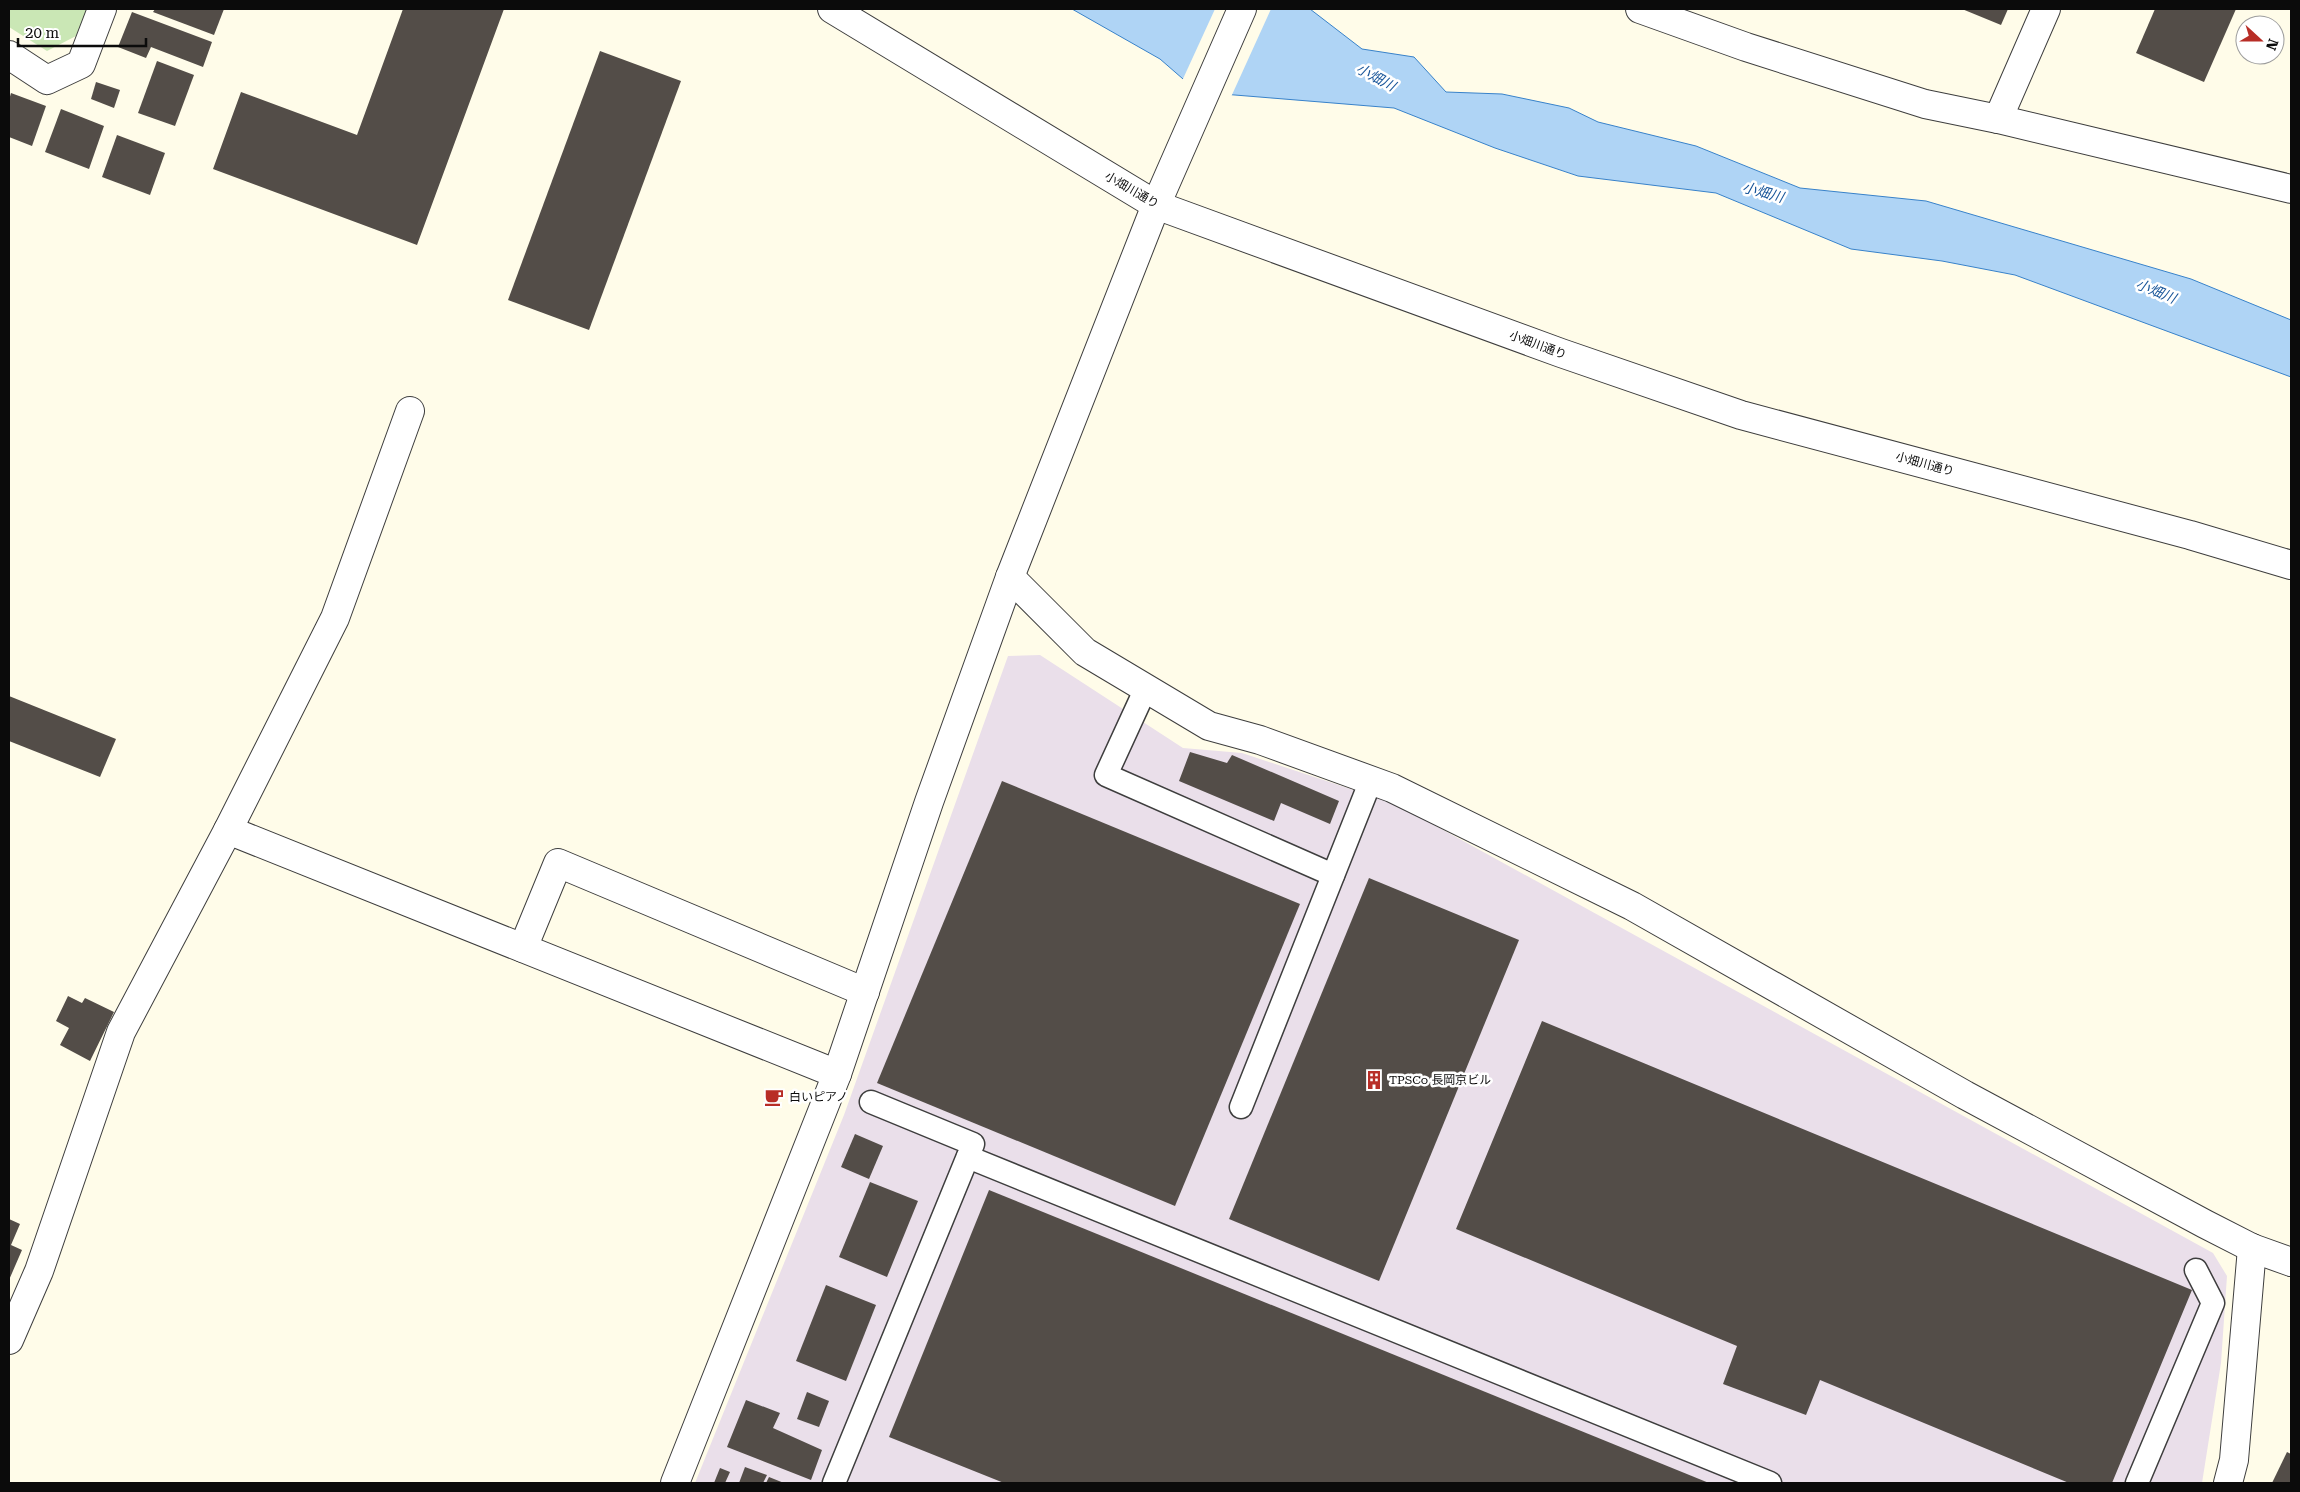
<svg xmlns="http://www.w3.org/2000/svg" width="2300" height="1492" viewBox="0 0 2300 1492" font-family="'Roboto Serif','Noto Sans JP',serif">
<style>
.industrial{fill:#eadfea}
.green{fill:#cae7b5}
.water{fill:#afd4f5;stroke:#3882ca}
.pier{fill:#fffce9}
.building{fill:#534d48}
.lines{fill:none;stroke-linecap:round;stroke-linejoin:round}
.service-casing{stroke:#3e3e3e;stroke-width:25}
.minor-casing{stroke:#3e3e3e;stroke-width:30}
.tertiary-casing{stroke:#3e3e3e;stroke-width:30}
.service{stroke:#fff;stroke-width:22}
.minor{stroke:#fff;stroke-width:28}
.tertiary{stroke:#fff;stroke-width:28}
.labels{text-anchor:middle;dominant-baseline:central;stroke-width:5;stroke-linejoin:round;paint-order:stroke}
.street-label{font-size:12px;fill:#0b0b0b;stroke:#fff}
.poi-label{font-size:12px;fill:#0b0b0b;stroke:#fff;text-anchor:start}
.water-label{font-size:14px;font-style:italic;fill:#185599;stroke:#fff}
</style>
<rect width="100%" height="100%" fill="#fffce9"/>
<path class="industrial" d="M1040,655L1183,748L1242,753L1396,804L2213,1253L2227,1276L2221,1363L2202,1483H695L844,1115L1008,656Z"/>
<path class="green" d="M9,9H87L76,36L47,51L9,27Z"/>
<path class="water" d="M1072,9H1310L1362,49L1414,57L1446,92L1502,94L1569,108L1598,122L1696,146L1800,188L1926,201L2191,279L2291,320V377L2015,275L1942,261L1851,249L1716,193L1578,176L1495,148L1394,108L1198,92L1160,59Z"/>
<g class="pier">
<path d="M1215,9H1228L1192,90L1182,81Z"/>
<path d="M1230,9H1271L1231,97L1197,94Z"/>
</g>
<g class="building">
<path d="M155,9H224L214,35L153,12Z"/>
<path d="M403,9H504L417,245L213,169L241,92L357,135Z"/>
<path d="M1962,9H2008L2001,25Z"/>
<path d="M2155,9H2236L2204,82L2136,53Z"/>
<path d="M132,12L212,42L203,67L151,47L146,58L118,47Z"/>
<path d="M600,51L681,81L589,330L508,300Z"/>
<path d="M157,61L194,75L175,126L138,113Z"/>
<path d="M96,82L120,90L114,108L91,99Z"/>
<path d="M11,93L46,106L32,146L9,137V100Z"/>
<path d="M61,109L104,126L89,169L45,152Z"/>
<path d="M117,135L165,153L150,195L102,177Z"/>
<path d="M9,696L116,739L100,777L9,741Z"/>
<path d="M1190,752L1227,763L1232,755L1339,801L1330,824L1281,803L1274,821L1179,781Z"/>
<path d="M1002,781L1300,904L1175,1206L877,1083Z"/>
<path d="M1369,878L1519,940L1379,1281L1229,1219Z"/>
<path d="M68,996L82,1003L85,998L114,1012L90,1061L60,1045L69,1028L56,1021Z"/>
<path d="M1542,1021L2192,1290L2112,1483H2069L1820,1380L1806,1415L1723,1384L1737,1346L1456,1229Z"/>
<path d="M855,1134L883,1146L869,1179L841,1167Z"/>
<path d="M870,1182L918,1201L887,1277L839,1257Z"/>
<path d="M989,1190L1709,1483H1004L889,1437Z"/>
<path d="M9,1219L20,1224L11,1245L22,1250L9,1280Z"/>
<path d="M826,1285L876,1305L846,1381L796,1361Z"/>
<path d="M807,1392L829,1401L819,1427L797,1419Z"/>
<path d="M746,1400L780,1413L773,1428L822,1450L811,1480L727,1447Z"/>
<path d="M2287,1452L2291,1454V1483H2272Z"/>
<path d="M745,1467L767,1475L763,1483H739Z"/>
<path d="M720,1468L730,1472L725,1483H714Z"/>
<path d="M769,1477L784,1483H766Z"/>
</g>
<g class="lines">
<g class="service-casing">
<g id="service">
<path d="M1146,688L1106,775L1333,875"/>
<path d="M1241,1107L1371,780"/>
<path d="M968,1157L1770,1483"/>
<path d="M834,1483L973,1144L871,1102"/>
<path d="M2137,1483L2213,1303L2196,1270"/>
</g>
</g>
<g class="minor-casing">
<g id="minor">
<path d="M832,9L1156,205L1561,353L1741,415L2190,535L2291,565"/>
<path d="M1640,9L1746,47L1925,104L1998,119L2291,189"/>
<path d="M9,55L47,80L81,64L102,9"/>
<path d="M1998,119L2046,9"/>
<path d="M1156,205L1242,9"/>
<path d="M1010,577L1085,652L1209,726L1260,740L1392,788L1632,906L1965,1095L2205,1224L2252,1248L2291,1262"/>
<path d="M228,830L837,1074"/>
<path d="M523,948L558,863L865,992"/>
<path d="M9,1340L39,1271L121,1032L228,830L335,618L410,411"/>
<path d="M2228,1483L2234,1460L2252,1248"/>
</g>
</g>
<g class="tertiary-casing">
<path id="tertiary" d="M675,1483L837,1074L929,802L1010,577L1156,205"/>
</g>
<use href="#service" class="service"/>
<use href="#minor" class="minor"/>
<use href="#tertiary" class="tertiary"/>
</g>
<defs>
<g id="building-bare" transform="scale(1.5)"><path d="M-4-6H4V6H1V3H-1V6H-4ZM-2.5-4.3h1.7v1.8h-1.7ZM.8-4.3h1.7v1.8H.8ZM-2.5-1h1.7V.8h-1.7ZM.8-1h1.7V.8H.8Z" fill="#b82d26" stroke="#fff" stroke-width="2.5" paint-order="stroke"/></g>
<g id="cafe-bare" transform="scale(1.5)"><path d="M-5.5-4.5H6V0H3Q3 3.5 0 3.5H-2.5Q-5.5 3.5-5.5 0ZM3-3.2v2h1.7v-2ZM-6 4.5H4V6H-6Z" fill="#b82d26" stroke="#fff" stroke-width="2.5" paint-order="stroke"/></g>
</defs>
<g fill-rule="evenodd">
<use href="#building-bare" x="1374" y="1080"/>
<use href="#cafe-bare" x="774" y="1097"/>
</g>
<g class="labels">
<g class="street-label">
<text transform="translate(1132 190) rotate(30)">小畑川通り</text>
<text transform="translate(1538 345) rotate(20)">小畑川通り</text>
<text transform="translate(1925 464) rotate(15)">小畑川通り</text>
</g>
<g class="poi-label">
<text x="1389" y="1080">TPSCo 長岡京ビル</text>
<text x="789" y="1097">白いピアノ</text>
</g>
<g class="water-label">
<text transform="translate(1376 77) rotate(28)">小畑川</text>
<text transform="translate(1763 192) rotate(15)">小畑川</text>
<text transform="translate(2156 291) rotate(22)">小畑川</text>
</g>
</g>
<rect width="2300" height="1492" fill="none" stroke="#0b0b0b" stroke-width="20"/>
<g transform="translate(2260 40) rotate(111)"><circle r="24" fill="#ffffff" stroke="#9d9d9d"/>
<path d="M0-4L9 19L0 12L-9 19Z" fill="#b82d26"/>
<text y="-8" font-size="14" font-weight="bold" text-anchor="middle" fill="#0b0b0b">N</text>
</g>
<path d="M18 38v8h128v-8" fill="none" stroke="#0b0b0b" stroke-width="2.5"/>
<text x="25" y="38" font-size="15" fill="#0b0b0b" stroke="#ffffff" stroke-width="4" paint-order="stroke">20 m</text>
</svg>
